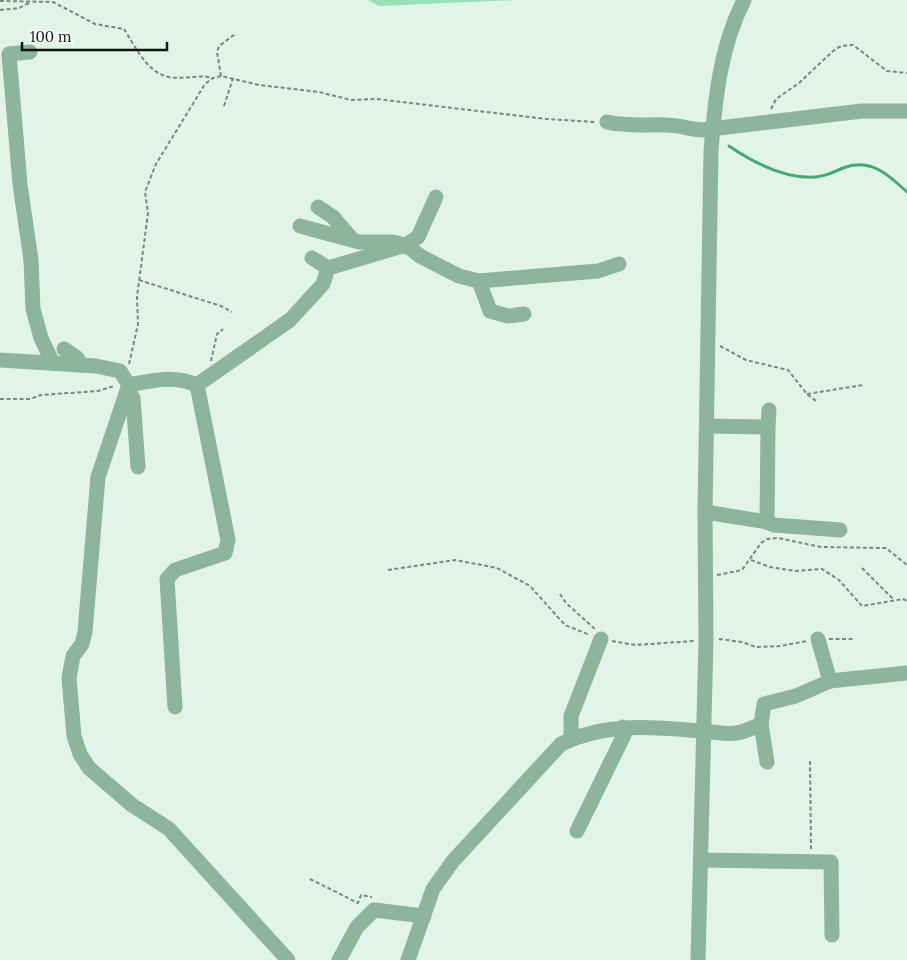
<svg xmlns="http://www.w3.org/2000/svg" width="907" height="960" viewBox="0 0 907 960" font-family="Lora,serif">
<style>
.green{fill:#9adfb7}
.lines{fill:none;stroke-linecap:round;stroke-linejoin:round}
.stream{stroke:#42a975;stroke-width:3}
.path{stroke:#7b8780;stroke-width:2;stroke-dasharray:4 2.5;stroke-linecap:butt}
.minor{stroke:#8cb59c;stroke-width:15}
</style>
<rect width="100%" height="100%" fill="#e2f4e8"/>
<path class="green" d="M368,0H517L379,6Z"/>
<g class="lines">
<path class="stream" d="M729,146C754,163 784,179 815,177C827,176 833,172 843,168C870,157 889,175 907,192"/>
<g class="path">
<path d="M0,1L53,2L95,24L124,29C135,46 147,73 169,77C184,80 199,74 213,78"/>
<path d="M0,10L19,8L31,2"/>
<path d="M221,76L217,52L219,46L235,34"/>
<path d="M224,106L233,78"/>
<path d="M771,109L776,99L799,83L833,51L841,46L853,45L887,71L907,73"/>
<path d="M139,280L221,306L232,312"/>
<path d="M720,346L746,360L788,370L807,394L816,401"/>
<path d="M211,361L217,334L223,329"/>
<path d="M129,364L138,324L137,297L148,213L145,192L156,164L205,84L213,78L221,76L259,85L319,92L351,100L376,99L547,119L595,122"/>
<path d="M807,394L863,385"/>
<path d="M0,399H30L41,395L98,391L114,386"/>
<path d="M751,560L770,567L795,571L822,569L839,580L862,606L903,599L907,601"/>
<path d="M862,568L894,600"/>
<path d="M388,570L455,560L497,568L530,586L565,625L590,635"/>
<path d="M717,575L742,570L761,543L767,539L778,538L821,547L886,548L907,565"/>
<path d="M560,594L566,603L595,629"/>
<path d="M719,639L742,642L756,647L780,646L807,641"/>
<path d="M829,639H853"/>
<path d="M612,641L635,645L694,641"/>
<path d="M810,761L811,849"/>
<path d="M310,879L358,903L361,895L372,897"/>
</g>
<g class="minor">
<path d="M30,52L9,54L20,184L31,260L33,309L41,338L53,363"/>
<path d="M607,122C628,127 646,124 667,125C678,125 690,129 702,130L862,111H907"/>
<path d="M318,207L333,217L351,238"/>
<path d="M300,226L359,242H393L406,245L418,237L436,197"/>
<path d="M312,258L328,268"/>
<path d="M479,281L490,311L508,316L524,314"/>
<path d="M64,349L77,358L81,365"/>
<path d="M0,360L96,366L120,371L129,385"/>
<path d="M129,385L98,477L85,632L82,644L73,656L69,678L74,736L80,754L89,768L132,805L169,829L288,960"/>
<path d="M129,385C155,380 173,375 197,385L290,320L323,284L328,268L406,245L420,256L459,276L479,281L598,271L619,264"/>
<path d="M127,391L133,398L138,467"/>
<path d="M707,426L768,427L769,410"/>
<path d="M705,512L767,522L768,427"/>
<path d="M767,522L774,525L840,530"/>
<path d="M818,639L830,681"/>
<path d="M175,707L167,579L175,570L225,553L228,540L197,385"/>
<path d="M761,724L767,762"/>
<path d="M571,739V716L601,639"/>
<path d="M577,831L624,735L623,727"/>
<path d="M701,860L831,862L832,935"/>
<path d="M339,960L357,927L374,910L424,916"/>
<path d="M408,960L433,889L453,861L561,744C606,722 652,727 701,731C730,733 732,738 761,724L764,704L796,696L830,681L907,673"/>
<path d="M698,960L706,640L705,512L711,151C715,100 720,47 744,0"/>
</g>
</g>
<path d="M22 42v8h145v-8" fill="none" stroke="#0f1512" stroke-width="2.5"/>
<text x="30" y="42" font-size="15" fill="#0f1512" stroke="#f7fef9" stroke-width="4" paint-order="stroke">100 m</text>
</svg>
